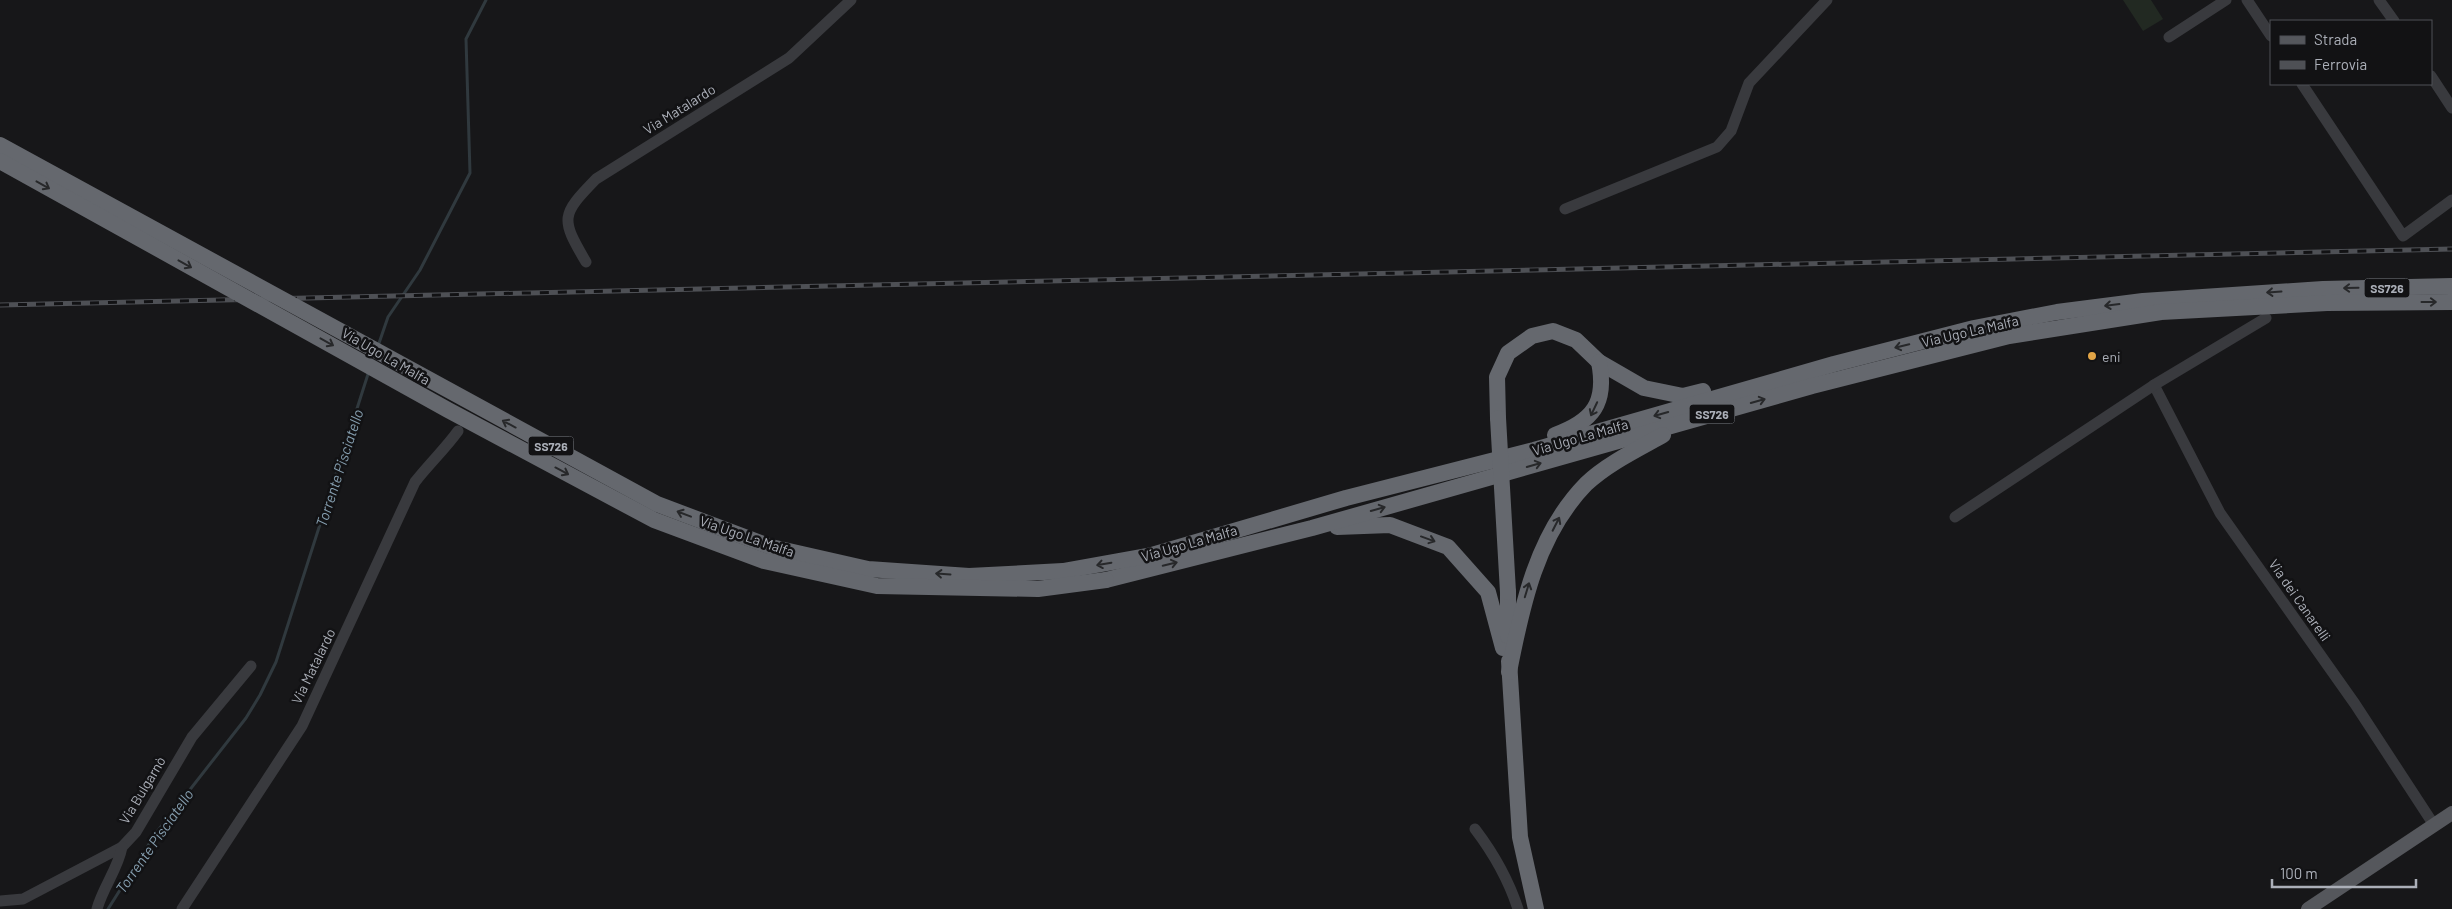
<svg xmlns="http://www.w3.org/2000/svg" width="2452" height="909" viewBox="0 0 2452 909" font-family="Barlow,sans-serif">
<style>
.green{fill:#222922}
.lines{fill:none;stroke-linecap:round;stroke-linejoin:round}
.stream{stroke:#30393e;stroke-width:3}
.minor{stroke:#393a3e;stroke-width:11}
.major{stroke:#55575c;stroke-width:14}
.highway{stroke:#65686e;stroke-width:16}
.rail-casing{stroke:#4e5055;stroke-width:5}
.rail{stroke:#121214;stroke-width:3;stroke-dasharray:9;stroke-linecap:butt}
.highway-bridge{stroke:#65686e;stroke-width:16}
.oneway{stroke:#27282a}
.poi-dot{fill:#e2a546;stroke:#121214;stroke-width:2}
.labels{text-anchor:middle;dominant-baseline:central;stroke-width:5;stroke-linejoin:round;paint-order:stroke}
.shield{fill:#121214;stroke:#7d8087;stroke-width:1}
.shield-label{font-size:12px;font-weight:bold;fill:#abafb8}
.street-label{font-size:14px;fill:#abafb8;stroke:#121214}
.poi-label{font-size:14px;fill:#abafb8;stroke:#121214;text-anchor:start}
.water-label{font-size:15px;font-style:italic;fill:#859eaf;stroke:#121214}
</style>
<rect width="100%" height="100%" fill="#171719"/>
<path class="green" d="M2123,0H2151L2163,19L2143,31Z"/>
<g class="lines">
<g class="stream">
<path d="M378,346L388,317L420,270L470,173L466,39L486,0"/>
<path d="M108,909L156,833L246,718L260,695L276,662L369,371"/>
</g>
<g class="minor">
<path d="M2247,0L2271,36"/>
<path d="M2379,0L2394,21"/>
<path d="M2169,37L2226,0"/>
<path d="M2431,76L2452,108"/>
<path d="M2302,84L2403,236L2452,200"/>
<path d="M1565,209L1717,147L1731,131L1749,83L1827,0"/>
<path d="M586,262C560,218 561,215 596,179L789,58L851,0"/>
<path d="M2154,385L2220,513L2355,704L2434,825"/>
<path d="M1955,517L2154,385L2266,318"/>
<path d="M1475,829C1494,854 1508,878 1518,909"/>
<path d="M0,901L23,899L122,847L136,832L192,737L251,666"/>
<path d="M97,909C103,887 118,869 122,847"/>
<path d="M182,909L302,726L415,482C429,464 445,449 458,431"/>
</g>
<path class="major" d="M2308,909L2452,813"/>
<g class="highway">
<path d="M1498,418L1497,377L1508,353L1532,336L1553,331L1576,340L1599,362L1644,388L1683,396L1703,391"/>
<path d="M1555,435C1593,421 1607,403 1599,362"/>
<path d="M1337,527L1390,525L1448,547L1488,592L1503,648"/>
<path d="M1152,555L1346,498L1534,450L1834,364L1974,328L2057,312L2143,301L2323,289L2452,286"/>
<path d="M1106,580L1312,528L1812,386L2009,336L2161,312L2327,303L2452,302"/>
<path d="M1508,592V636"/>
<path d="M1509,661L1520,837L1536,909"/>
<path d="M1509,672C1522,605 1537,534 1586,484C1607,464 1638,449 1663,435"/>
</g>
<g class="rail-casing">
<path id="rail" d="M0,305L2452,249"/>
</g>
<use href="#rail" class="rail"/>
<g class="highway-bridge">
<path d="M0,145L657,504L771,547L868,569L969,576L1063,571L1152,555"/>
<path d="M0,161L448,410L654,520L764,561L877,586L1038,589L1106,580"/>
<path d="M1498,418L1508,592"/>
</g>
</g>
<defs><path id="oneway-shaft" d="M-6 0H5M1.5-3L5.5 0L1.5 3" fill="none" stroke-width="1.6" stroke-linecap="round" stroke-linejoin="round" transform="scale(1.25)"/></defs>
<g class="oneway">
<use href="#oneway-shaft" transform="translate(43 185) rotate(29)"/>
<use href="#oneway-shaft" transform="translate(185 264) rotate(29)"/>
<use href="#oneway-shaft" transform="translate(2351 288) rotate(179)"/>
<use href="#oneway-shaft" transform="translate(2274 292) rotate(176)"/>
<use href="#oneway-shaft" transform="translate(2429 302)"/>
<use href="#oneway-shaft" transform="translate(2112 305) rotate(173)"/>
<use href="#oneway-shaft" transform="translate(327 342) rotate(29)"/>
<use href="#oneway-shaft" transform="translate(1902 346) rotate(166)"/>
<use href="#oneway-shaft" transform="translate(1758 401) rotate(-16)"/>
<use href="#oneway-shaft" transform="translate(1594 409) rotate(115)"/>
<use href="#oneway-shaft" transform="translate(1661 414) rotate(164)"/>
<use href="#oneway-shaft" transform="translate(509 424) rotate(-152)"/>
<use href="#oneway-shaft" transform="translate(1534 465) rotate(-16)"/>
<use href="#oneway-shaft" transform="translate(562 471) rotate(28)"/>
<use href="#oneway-shaft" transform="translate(1378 509) rotate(-16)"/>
<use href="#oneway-shaft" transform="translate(684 514) rotate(-159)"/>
<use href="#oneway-shaft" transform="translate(1556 524) rotate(-63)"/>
<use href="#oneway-shaft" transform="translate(1428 539) rotate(20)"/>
<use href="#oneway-shaft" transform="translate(1104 564) rotate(170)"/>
<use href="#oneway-shaft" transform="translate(1170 564) rotate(-14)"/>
<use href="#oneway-shaft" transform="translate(943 574) rotate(-176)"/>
<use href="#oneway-shaft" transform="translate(1527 590) rotate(-73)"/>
</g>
<circle class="poi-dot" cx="2092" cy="356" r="5"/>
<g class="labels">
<g class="shield">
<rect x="2364.5" y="278.5" width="45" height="19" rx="4"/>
<rect x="1689.5" y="404.5" width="45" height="19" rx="4"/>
<rect x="528.5" y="436.5" width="45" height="19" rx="4"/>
</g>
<g class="shield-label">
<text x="2387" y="288">SS726</text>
<text x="1712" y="414">SS726</text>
<text x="551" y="446">SS726</text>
</g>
<g class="street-label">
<text transform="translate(679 109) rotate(-32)">Via Matalardo</text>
<text transform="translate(1970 331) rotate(-13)">Via Ugo La Malfa</text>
<text transform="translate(386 356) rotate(30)">Via Ugo La Malfa</text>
<text transform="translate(1580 437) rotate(-16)">Via Ugo La Malfa</text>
<text transform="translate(747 536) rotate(19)">Via Ugo La Malfa</text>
<text transform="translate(1189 543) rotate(-16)">Via Ugo La Malfa</text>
<text transform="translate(2300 600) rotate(55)">Via dei Canarelli</text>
<text transform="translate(313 666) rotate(-64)">Via Matalardo</text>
<text transform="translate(142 790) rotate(-59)">Via Bulgarnò</text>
</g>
<g class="poi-label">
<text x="2102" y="356">eni</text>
</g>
<g class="water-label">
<text transform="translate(339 468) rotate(-72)">Torrente Pisciatello</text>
<text transform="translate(154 841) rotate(-55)">Torrente Pisciatello</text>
</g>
</g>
<rect x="2270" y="20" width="162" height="65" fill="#121214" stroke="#4f5156"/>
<rect x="2280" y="36" width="25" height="8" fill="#55575c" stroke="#4f5156"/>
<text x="2314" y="45" font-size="15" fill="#abafb8">Strada</text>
<rect x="2280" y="61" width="25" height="8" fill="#4e5055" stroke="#4f5156"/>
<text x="2314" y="70" font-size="15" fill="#abafb8">Ferrovia</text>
<path d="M2272 879v8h144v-8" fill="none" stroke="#abafb8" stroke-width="2.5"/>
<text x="2280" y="879" font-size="15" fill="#abafb8" stroke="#121214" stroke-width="4" paint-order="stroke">100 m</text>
</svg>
